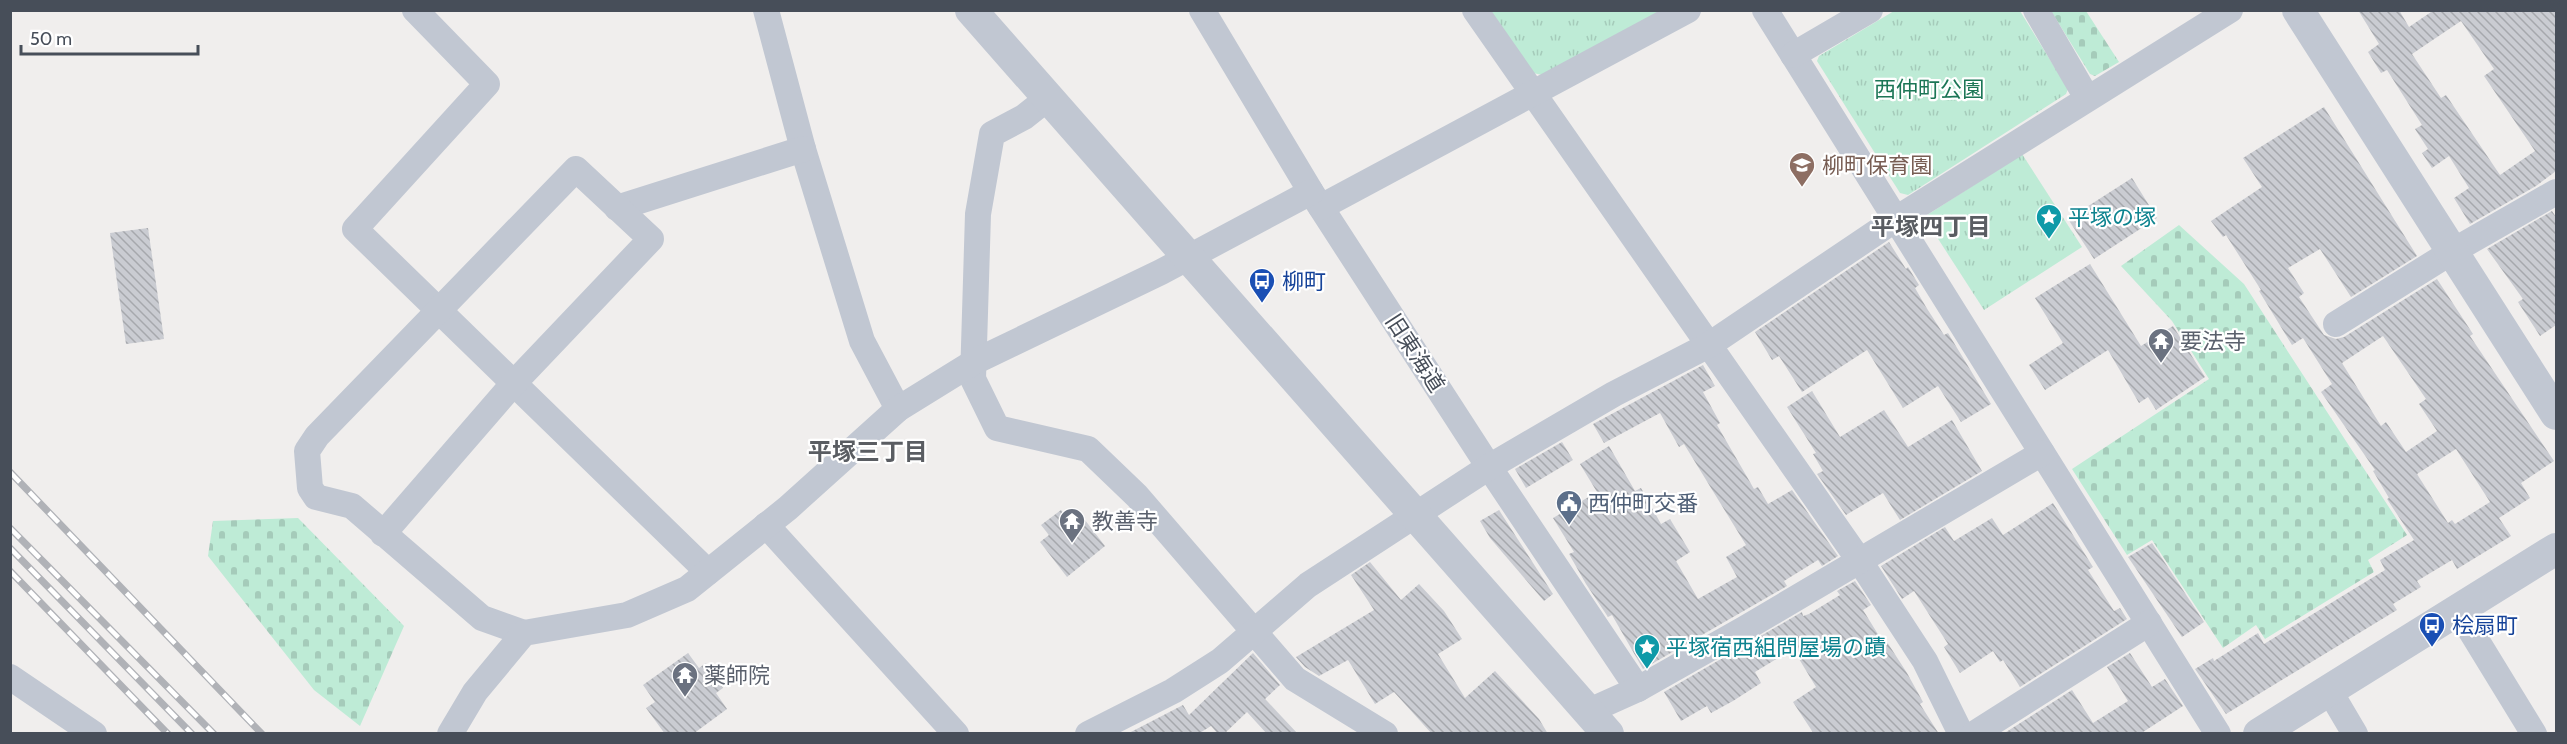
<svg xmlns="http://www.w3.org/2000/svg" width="2567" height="744" viewBox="0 0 2567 744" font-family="Cabin,'Noto Sans JP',sans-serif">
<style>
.grass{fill:url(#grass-tufts)}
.cemetery{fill:url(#cemetery-stones)}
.building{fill:url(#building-back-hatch);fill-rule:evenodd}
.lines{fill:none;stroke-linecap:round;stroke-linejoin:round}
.minor{stroke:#c1c7d2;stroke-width:26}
.tertiary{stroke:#c1c7d2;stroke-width:32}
.rail-casing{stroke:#b0b2b7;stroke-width:7}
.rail{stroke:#fff;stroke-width:4.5;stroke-dasharray:14;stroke-linecap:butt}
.labels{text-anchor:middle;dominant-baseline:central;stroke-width:4.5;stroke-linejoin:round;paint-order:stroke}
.park-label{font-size:22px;fill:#1c7656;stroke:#fff}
.education-label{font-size:22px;fill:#785e54;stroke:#fff;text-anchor:start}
.culture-label{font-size:22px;fill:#0d838f;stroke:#fff;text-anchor:start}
.transit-label{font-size:22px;fill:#164399;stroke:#fff;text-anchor:start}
.worship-label{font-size:22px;fill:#5b616d;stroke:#fff;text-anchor:start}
.street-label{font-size:22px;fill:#474e59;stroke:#fff}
.service-label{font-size:22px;fill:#4e5e75;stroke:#fff;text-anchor:start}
.neighbourhood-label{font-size:24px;font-weight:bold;fill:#5a5d62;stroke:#fff}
</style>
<defs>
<pattern id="grass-tufts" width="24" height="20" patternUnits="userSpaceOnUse" patternTransform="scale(1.5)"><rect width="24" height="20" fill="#beebd6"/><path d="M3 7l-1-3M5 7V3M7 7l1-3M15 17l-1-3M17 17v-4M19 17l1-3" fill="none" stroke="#a5cbba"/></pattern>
<pattern id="cemetery-stones" width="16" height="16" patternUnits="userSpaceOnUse" patternTransform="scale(1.5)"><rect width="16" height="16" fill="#beebd6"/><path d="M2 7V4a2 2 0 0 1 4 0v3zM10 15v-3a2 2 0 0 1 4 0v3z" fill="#a5cbba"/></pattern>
<pattern id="building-back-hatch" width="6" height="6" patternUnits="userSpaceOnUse" patternTransform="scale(1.5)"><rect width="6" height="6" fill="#caccd2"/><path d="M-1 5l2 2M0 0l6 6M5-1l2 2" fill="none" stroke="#a6a8ad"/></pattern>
</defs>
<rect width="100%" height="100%" fill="#f0eeed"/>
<g class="grass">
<path d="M1490,11H1669L1547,76L1533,73Z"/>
<path d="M1894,11H2020L2068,89L2066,94L1908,195L1900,193L1817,61L1819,56Z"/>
<path d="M2022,154L2082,247L1984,310L1924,217Z"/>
</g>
<g class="cemetery">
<path d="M2051,11H2086L2119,62L2095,76L2090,74Z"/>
<path d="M2179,225L2244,284L2407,535L2368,560L2374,572L2265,639L2256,625L2223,648L2152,540L2127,555L2072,469L2209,379L2172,321L2121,266Z"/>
<path d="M298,518L404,626L360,726L314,690L208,556L213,521Z"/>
</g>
<g class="building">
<path d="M2358,10H2399L2409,27L2434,10H2556V171L2536,186L2470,224L2454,198L2469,188L2449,156L2432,168L2422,153L2428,149L2415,129L2422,125L2387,70L2381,73L2368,52L2379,44ZM2461,21L2494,69L2484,76L2535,151L2500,175L2446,95L2441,98L2412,54Z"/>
<path d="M2324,107L2417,256L2351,297L2320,249L2288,268L2304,293L2299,297L2324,335L2336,339L2344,337L2437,279L2473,334L2470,336L2554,461L2521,483L2530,498L2499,518L2511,536L2457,569L2452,560L2417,581L2421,587L2393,604L2397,610L2226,714L2195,669L2213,658L2214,661L2258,633L2264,644L2385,570L2380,560L2414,540L2387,499L2389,498L2373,471L2375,470L2321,392L2332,384L2303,338L2292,345L2259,291L2261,290L2226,235L2223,237L2211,221L2262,187L2243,158ZM2383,336L2426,399L2419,404L2437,431L2406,452L2386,422L2381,426L2342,363ZM2456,449L2490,502L2455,524L2452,520L2448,523L2417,474Z"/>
<path d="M2132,178L2157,218L2094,259L2068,219Z"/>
<path d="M2552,211L2556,217V325L2540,336L2518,302L2523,299L2487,249Z"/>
<path d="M148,228L164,339L126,344L110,233Z"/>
<path d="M1889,242L1906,269L1908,267L1919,285L1915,288L1926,307L1944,335L1948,333L1991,404L1961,422L1938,386L1903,408L1867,350L1802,392L1779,356L1772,360L1755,332Z"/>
<path d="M2090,264L2141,346L2173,326L2205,377L2156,410L2148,397L2139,403L2108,350L2045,390L2029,365L2063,343L2035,298Z"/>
<path d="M1703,365L1715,386L1703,392L1720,423L1717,425L1754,489L1758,487L1768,504L1792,490L1838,556L1822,566L1818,560L1784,581L1787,586L1643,669L1612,615L1608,617L1586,584L1569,554L1574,552L1553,518L1597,492L1580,464L1609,446L1635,491L1641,488L1661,524L1670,519L1690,552L1676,561L1698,599L1737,577L1726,557L1746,545L1684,444L1679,447L1660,413L1604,443L1593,424Z"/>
<path d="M1812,391L1840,437L1884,410L1908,447L1952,420L1982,471L1900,520L1883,493L1846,515L1817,474L1823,471L1813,454L1816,453L1787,407Z"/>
<path d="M1562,442L1573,460L1526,488L1515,469Z"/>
<path d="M2053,503L2093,567L2088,570L2114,611L2120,608L2127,619L2020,687L2003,660L2000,662L1993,651L1960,673L1944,647L1948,644L1914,591L1902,599L1881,566L1945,527L1954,541L1992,518L2003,535Z"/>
<path d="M1061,510L1068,518L1078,511L1105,546L1067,577L1040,542L1049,535L1041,525Z"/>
<path d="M1499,510L1553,594L1544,601L1490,538L1480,521Z"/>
<path d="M2152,543L2204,622L2182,637L2128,557Z"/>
<path d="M1370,562L1401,600L1419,584L1444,611L1462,639L1438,654L1465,698L1495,671L1539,719L1548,734H1432L1394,692L1375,704L1348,660L1319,676L1305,667L1296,657L1374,610L1351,575Z"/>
<path d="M1855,581L1871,605L1863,610L1884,644L1887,642L1907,673L1923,702L1920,704L1939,734H1814L1793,702L1816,687L1793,649L1755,672L1761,683L1733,701L1711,713L1707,706L1681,721L1664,692L1802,612L1803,616L1809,614L1840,595L1837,591Z"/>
<path d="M688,653L699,668L706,663L723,688L716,693L727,709L693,734H665L646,708L655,702L643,685Z"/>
<path d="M1253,653L1280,685L1265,699L1298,734H1267L1247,712L1224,734H1218L1211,726L1198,734H1127L1183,705L1189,715Z"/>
<path d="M2130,653L2152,687L2165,679L2183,706L2140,734H2003L2072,690L2093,723L2128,701L2107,667Z"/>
</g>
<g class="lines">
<g class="minor">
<path d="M415,10L487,84L355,229L708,572"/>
<path d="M766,10L803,149L862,341L898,409"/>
<path d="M1202,10L1311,192L1489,467L1638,689"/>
<path d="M1475,10L1859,560L1925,661L1961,734"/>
<path d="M1765,10L2218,734"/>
<path d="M2036,10L2087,98"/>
<path d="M1793,55L1870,10"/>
<path d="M1048,98L1024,117L992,134L978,214L973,379L997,428L1088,449L1137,496L1295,679L1385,734"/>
<path d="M1321,207L1688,10"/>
<path d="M617,208L803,149"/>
<path d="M2336,324L2453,251L2556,192"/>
<path d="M766,525L956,734"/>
<path d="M383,534L513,384L651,239L576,169L317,436L307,451L310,488L316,497L352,506L482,618L524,633"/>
<path d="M2458,610L2534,734"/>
<path d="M10,677L94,734"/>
<path d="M2329,690L2355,734"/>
<path d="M1589,711L1638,689L1744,629L2042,453"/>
<path d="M450,734L475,692L524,633L627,615L687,589L788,508L898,409L974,362L1161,272L1311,192"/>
<path d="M1088,734L1173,691L1220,661L1308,585L1489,467L1614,394L1709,345L1896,219L2230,10"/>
<path d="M1974,734L2149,623"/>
</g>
<g class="tertiary">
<path d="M971,10L1608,734"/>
<path d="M2298,10L2556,414"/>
<path d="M2259,734L2556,549"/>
</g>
<g class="rail-casing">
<g id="rail">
<path d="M10,472L262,734"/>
<path d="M10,528L214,734"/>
<path d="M10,548L192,734"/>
<path d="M10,571L168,734"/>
</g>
</g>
<use href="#rail" class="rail"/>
</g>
<defs>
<g id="school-pin" transform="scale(1.35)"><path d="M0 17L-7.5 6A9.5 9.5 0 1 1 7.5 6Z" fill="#8d6e63" stroke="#fff"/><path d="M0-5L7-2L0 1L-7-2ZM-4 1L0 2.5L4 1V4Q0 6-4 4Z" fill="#fff"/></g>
<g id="sight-pin" transform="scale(1.35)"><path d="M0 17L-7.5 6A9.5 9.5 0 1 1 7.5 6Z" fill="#0f9aa8" stroke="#fff"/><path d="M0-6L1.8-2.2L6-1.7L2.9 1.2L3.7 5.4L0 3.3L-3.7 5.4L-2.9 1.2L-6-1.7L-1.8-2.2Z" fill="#fff"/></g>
<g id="bus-pin" transform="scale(1.35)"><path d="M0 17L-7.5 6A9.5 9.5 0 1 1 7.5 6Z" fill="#1a4fb4" stroke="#fff"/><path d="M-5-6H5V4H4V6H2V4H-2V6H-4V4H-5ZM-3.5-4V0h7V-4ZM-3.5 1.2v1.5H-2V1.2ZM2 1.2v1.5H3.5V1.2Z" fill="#fff"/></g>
<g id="temple-pin" transform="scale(1.35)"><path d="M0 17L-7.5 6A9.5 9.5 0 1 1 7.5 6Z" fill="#6b7280" stroke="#fff"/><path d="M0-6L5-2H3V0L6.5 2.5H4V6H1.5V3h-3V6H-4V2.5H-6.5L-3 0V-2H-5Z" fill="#fff"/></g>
<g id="civic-pin" transform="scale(1.35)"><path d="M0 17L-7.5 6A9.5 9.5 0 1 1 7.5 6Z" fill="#5c6f8a" stroke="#fff"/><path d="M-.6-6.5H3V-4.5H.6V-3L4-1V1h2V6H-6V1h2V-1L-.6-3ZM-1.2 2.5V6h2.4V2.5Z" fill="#fff"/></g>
</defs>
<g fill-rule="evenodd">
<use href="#school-pin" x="1802" y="165"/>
<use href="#sight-pin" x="2049" y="217"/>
<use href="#bus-pin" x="1262" y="281"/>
<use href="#temple-pin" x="2161" y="341"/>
<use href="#civic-pin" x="1569" y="503"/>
<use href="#temple-pin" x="1072" y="521"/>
<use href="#bus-pin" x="2432" y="625"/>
<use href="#sight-pin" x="1647" y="647"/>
<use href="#temple-pin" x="685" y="675"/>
</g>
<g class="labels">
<g class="park-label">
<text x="1929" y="89">西仲町公園</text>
</g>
<g class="education-label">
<text x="1822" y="165">柳町保育園</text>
</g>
<g class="culture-label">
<text x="2068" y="217">平塚の塚</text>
<text x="1666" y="647">平塚宿西組問屋場の蹟</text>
</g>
<g class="transit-label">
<text x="1282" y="281">柳町</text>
<text x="2452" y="625">桧扇町</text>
</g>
<g class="worship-label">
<text x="2180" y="341">要法寺</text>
<text x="1092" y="521">教善寺</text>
<text x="704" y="675">薬師院</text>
</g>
<g class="street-label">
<text transform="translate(1415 353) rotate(57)">旧東海道</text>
</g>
<g class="service-label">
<text x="1588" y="503">西仲町交番</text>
</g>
<g class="neighbourhood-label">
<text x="1931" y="226">平塚四丁目</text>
<text x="868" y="451">平塚三丁目</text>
</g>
</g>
<rect width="2567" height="744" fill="none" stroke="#474e59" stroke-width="24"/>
<path d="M21 45v9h177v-9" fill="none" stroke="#474e59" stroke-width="3"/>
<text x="30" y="45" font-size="18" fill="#474e59" stroke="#ffffff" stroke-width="4.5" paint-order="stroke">50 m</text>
</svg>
